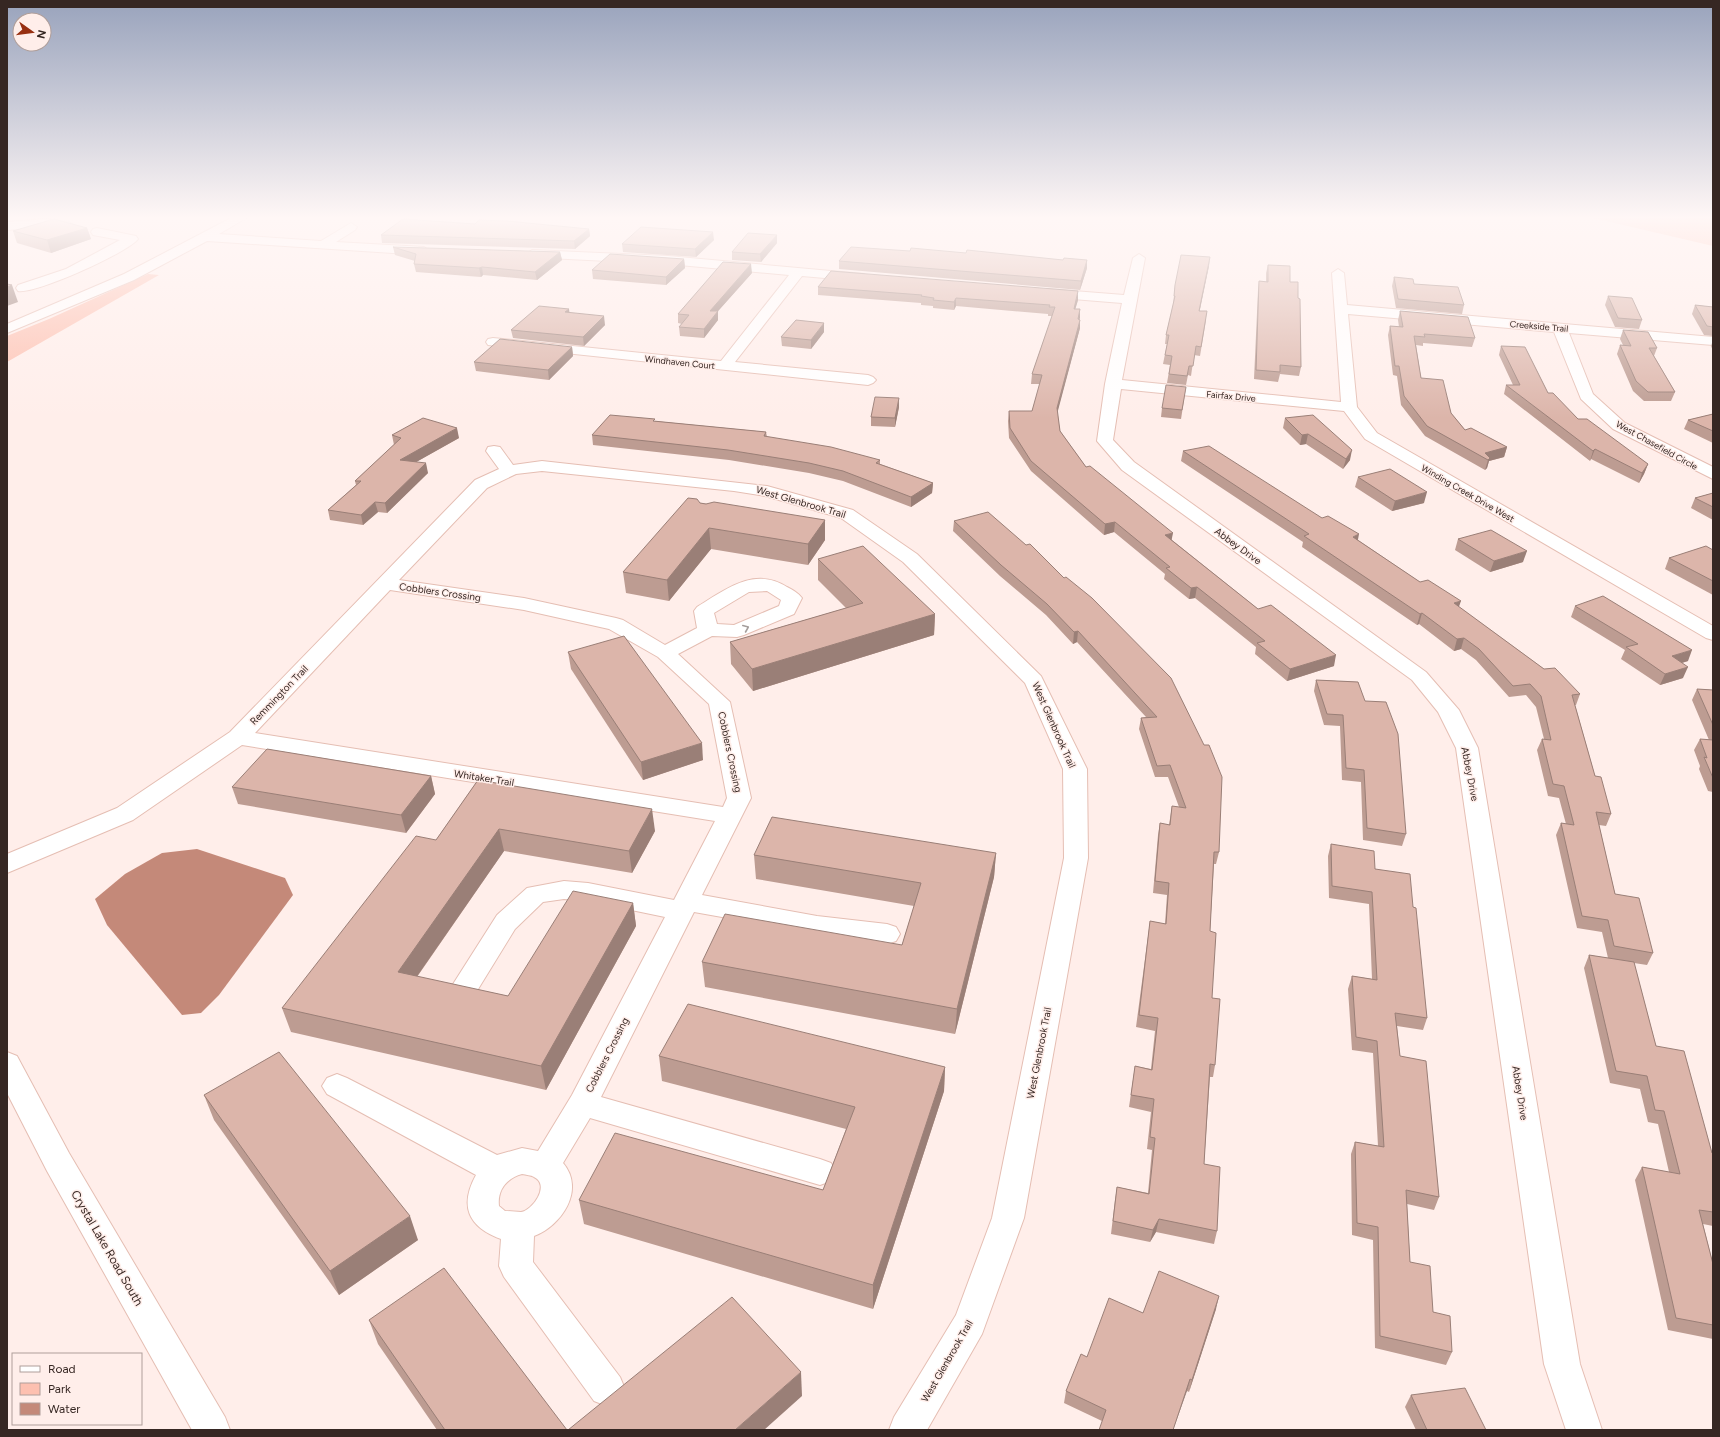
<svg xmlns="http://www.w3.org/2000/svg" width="1720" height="1437" viewBox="0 0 1720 1437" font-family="Figtree,sans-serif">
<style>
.green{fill:#fdc0b0}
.water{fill:#c48979}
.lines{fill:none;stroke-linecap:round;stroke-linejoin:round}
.minor-casing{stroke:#e5beb3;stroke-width:2}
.minor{fill:#fff;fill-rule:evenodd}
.wall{fill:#bd9c92}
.shaded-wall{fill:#9a7f77}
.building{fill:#dcb5aa;stroke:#9a7f77}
.oneway{stroke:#a59e9c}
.labels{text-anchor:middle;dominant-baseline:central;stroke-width:3;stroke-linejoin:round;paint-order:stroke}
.far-street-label{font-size:9px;fill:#362723;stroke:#ffeeea}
.street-label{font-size:10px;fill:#362723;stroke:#ffeeea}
.near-street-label{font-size:12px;fill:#362723;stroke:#ffeeea}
</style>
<rect width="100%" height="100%" fill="#ffeeea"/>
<g class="green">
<path d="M1589,217H1713V246Z"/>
<path d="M148,274L159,275L7,362V336L49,319Z"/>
</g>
<path class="water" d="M197,849L285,878L293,895L219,995L201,1013L182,1015L107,925L95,899L125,874L162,853Z"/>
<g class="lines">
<g class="minor-casing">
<g id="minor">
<path d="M233,217H248L219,234L321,241L351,223L357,227L355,230L336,242L424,247L430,251L424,255L207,241L134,280L7,333V324L124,274Z"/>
<path d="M46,219L69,222L75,226L69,230L46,227L7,230V222Z"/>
<path d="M97,228L136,236L138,239C129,252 34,295 18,291L16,288L18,285L66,269L120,240L93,235L91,232L93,229Z"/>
<path d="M532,250L668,256L864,274L865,277L859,281L802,276L735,362L868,375L873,377L876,380L873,383L868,385L488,345L486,342L488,339L493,338L721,361L789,275L668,264L528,257L526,254Z"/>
<path d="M1139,254L1145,258L1122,380L1341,402L1332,273L1338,269L1344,273L1347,305L1713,337V345L1569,333L1593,394L1625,423L1713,467V479L1613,429L1581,399L1554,332L1348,314L1357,407L1377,433L1713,626V640L1706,638L1365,439L1344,411L1121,389L1113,440L1134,462L1426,672L1459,710L1478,748L1580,1364L1602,1430H1566L1544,1364L1456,748L1438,712L1412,680L1122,470L1097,441L1105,384L1122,303L1048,297L1043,296L1041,293L1043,290L1048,289L1124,295L1133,258Z"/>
<path d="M494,446L500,447L513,465L542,461L767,486L853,510L917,554L1041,676L1087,769L1088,858L1024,1218L982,1334L927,1430H889L894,1417L956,1315L992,1218L1064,858L1063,769L1025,683L903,562L841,518L765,496L734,491L542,471L516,474L487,488L399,580L524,598L616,618L623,620L665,645L697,628L694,611L697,607C725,590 754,566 787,587C793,590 798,593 802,598L794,614L744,635L737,637L712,636L678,654L730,702L751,798L702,895L817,916L887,924L896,927L900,934L896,941L887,944L817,934L694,912L601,1097L820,1159L831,1163L836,1172L831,1181L820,1185L590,1118L563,1163C586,1190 561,1226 534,1236L533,1262L620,1377L625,1389L620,1401L607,1406L594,1401L504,1277L499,1266L501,1239C468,1227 459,1206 476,1175L327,1094L322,1086L327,1078L337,1074L347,1078L497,1155L522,1148L538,1151L572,1095L665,917L588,901L564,899L543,902L515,929L472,999L462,1002L452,999L448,992L497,915L527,888L564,881L588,883L674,900L715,821L242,745L133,820L7,873V854L117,808L230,732L475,480L499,469L486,451L488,447ZM390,590L524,610L609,629L658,657L709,704L727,798L723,807L255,733ZM767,591L781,600L779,606L734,625L717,624L714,613L749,592ZM522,1174C526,1175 531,1175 534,1177C551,1185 532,1211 521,1212C516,1212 511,1211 505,1211L499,1206C497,1190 507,1178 522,1174Z"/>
<path d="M7,1052L17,1056L69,1153L225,1417L230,1430H192L47,1171L7,1093Z"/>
</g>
</g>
<use href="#minor" class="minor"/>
</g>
<g class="wall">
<path d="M475,224L589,229L590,236L575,249L382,243L381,235Z"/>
<path d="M87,228L91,239L51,253L17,243L13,231Z"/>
<path d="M714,240L696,257L623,252L622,244Z"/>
<path d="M777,243L761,262L732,260V252Z"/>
<path d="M393,247L560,252L562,260L537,280L483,275L481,277L416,272L414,264L415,261L395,255Z"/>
<path d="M910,251L1063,260H1087V268L1080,290L839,269V261Z"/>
<path d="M684,259L685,268L666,285L593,279L592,270Z"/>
<path d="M1268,265L1290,282L1298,298L1301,367L1299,376L1280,374L1278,382L1254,379L1258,290L1259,281L1266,282V273Z"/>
<path d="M1209,266L1199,311L1206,320L1200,356L1194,355L1191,376L1188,375L1186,385L1167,383L1170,365L1163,364L1167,344H1165L1166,335L1173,305L1175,285Z"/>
<path d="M752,273L718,311V320L704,338L680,336L679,327L682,324L678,323V314Z"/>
<path d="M1394,277L1414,284L1464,305L1462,314L1396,308L1392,286Z"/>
<path d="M818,287L1078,300L1075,309H1080L1079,319L1080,320V328L1057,412L1060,431L1086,467L1172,540L1258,609L1334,666L1287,681L1255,654L1256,647L1195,598L1189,599L1164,579L1165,574L1114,532L1104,535L1031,471L1009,438L1008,421L1009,411H1032L1040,384H1031L1032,374L1052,316H1048V314L956,306L954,310L933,308V306L921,305V303L818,295Z"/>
<path d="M1608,296L1642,320L1639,329L1615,327L1605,305Z"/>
<path d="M1695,305L1713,307V336L1704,335L1692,314Z"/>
<path d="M1400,311L1475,338L1472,347L1423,343V346L1416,345L1421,378L1465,430L1507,447L1504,457L1489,461L1487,468L1485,470L1425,436L1401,405L1397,376L1393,375L1388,335L1390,326L1399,327L1398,320Z"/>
<path d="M605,325L584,346L513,338L511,330Z"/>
<path d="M1623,330L1657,348L1654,356L1675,392L1671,401H1644L1633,391L1617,354L1620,345H1623L1620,339Z"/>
<path d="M824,332L811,349L782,346L781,337Z"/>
<path d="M1713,340V351L1711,346Z"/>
<path d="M1501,346L1548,393L1578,419L1648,464L1644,474L1639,483L1591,459L1590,461L1504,394L1506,385H1513L1499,355Z"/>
<path d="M572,347L573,356L549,380L476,371L474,362Z"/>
<path d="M1186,387L1181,419L1161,417L1162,408Z"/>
<path d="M899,398V407L895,427L871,426V417Z"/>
<path d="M1713,414V443L1684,429L1688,420Z"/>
<path d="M1285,418L1350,460L1343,469L1306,444L1300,445L1283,428Z"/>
<path d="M655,421L766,432L767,437L880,460V464L933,483L932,493L911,507L843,481L809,473L729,460L593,445L592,435Z"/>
<path d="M392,435L459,438L416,462L428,473L387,513L378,512L363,525L330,520L328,510L356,485L355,481L394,445Z"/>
<path d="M1183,451L1322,518L1358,540L1420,582L1459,607L1544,669L1580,694L1576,705H1575L1595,776L1611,814L1606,826L1599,825L1615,894L1653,953L1647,965L1634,963L1656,1046L1712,1153H1713V1226L1703,1224L1713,1264V1339L1668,1330L1635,1180L1642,1167L1669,1172L1658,1124L1648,1122L1640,1089L1610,1083L1584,968L1589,955L1608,958L1602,932L1577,928L1556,835L1561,823L1566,824L1559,798L1548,796L1537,750L1542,739H1544L1536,707L1526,695L1509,697L1476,660L1461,649L1454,651L1419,624L1417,625L1302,547L1303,542L1181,461Z"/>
<path d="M1358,477L1424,503L1392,511L1355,487Z"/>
<path d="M1713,493V520L1691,508L1695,498Z"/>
<path d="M700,503L825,520V540L808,565L711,549L669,601L626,593L623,572Z"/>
<path d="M954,521L1064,578L1171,678L1219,852L1216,864H1214L1210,931L1212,998L1215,1065L1213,1077H1210L1204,1164L1217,1231L1214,1244L1156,1232L1150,1242L1111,1234L1115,1200L1117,1187L1148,1193L1152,1150L1147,1149L1151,1112L1129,1107L1135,1066L1151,1069L1155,1031L1136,1027L1150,921L1165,924L1167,895L1153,893L1158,835L1160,823L1169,825L1172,806L1179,807L1168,777H1155L1139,729L1141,718L1146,717L1077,642L1073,644L1046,615L1000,576L953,531Z"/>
<path d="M1458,539L1523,562L1490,572L1455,550Z"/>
<path d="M1713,550V595L1665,569L1669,558Z"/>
<path d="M818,559L935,614L934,635L753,691L731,664L730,642L846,608L818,580Z"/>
<path d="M1575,606L1688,661L1682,663L1683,678L1660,685L1621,659L1625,650L1571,617Z"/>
<path d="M568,652L703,760L643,780L571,669Z"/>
<path d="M1316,680L1358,682L1406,834L1402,846L1363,840L1361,782L1342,780L1340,726L1324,725L1314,691Z"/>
<path d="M1697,689L1713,690V792L1708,791L1699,769L1700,766L1694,750L1700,739L1709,740L1692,700Z"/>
<path d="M431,776L435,794L406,833L238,804L232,787Z"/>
<path d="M478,780L655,831L632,873L504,851L417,977L508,996L633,903L636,926L546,1090L291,1032L282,1008L436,840Z"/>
<path d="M1331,844L1375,869L1413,907L1427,1018L1423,1030L1397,1026L1400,1056L1439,1197L1434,1210L1407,1204L1410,1262L1433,1312L1452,1352L1446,1365L1375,1348L1373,1240L1352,1235L1351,1154L1355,1142L1378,1146L1373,1053L1352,1050L1348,989L1352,976L1372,979L1369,904L1329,898L1328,856Z"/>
<path d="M996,853L994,877L955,1034L705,987L702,962L902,945L914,906L756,879L754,855Z"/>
<path d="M659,1056L945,1067L944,1091L873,1309L584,1224L579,1200L823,1190L846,1129L662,1081Z"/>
<path d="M204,1095L418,1240L339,1295L214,1120Z"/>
<path d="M1216,1309L1189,1392L1187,1391L1102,1421L1064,1403L1066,1391L1087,1357L1143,1313Z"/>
<path d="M369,1320L567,1430H437L378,1344Z"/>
<path d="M1411,1395L1486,1430H1416L1405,1407Z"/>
</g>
<g class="shaded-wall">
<path d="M87,228L91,239L51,253L47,240Z"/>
<path d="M589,229L590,236L575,249L574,241Z"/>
<path d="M713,232L714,240L696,257L695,249Z"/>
<path d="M777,235V243L761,262L760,254Z"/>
<path d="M560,252L562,260L537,280L535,272Z"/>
<path d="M1210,257L1209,266L1198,319L1199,311Z"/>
<path d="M684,259L685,268L666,285V277Z"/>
<path d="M1087,260V268L1080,290L1081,281Z"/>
<path d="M751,264L752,273L711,319L710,311Z"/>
<path d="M482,267L483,275L481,277L479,268Z"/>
<path d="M12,285L18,302L7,306V287Z"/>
<path d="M1078,291V300L1073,317L1074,309Z"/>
<path d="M956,298V306L954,310V302Z"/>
<path d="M569,309L570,317L565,312Z"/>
<path d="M1080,309V318L1077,328L1078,319Z"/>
<path d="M718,311V320L704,338V329Z"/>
<path d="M604,316L605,325L584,346L583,337Z"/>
<path d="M1080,320V328L1056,418L1057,408Z"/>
<path d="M824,323V332L811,349V340Z"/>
<path d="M572,347L573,356L549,380L548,370Z"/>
<path d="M899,398V407L895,427V418Z"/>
<path d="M457,428L459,438L402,470L400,460Z"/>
<path d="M1308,434L1306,444L1300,445L1302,435Z"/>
<path d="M1507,447L1504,457L1489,461L1487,468L1485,470L1488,460L1485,453Z"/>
<path d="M1595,449L1591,459L1590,461L1593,451Z"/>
<path d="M1352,450L1350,460L1343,469L1346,459Z"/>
<path d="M426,463L428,473L387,513L385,503Z"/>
<path d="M1648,464L1644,474L1639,483L1642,473Z"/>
<path d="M933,483L932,493L911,507V497Z"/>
<path d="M1427,492L1424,503L1392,511L1395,501Z"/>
<path d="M375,502L378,512L363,525L361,515Z"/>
<path d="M825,520V540L808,565V544Z"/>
<path d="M1115,522L1114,532L1104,535L1105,524Z"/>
<path d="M709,528L711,549L669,601L667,580Z"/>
<path d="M1173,533L1171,543L1165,535Z"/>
<path d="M1359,534L1357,545L1353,537Z"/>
<path d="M1527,551L1523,562L1490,572L1494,561Z"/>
<path d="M1197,587L1195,598L1189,599L1191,588Z"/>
<path d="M1461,601L1457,612L1454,603Z"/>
<path d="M1422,613L1419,624L1417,625L1420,614Z"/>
<path d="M935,614L934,635L753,691L752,669Z"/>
<path d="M1078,631L1077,642L1073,644L1074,632Z"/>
<path d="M1464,638L1461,649L1454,651L1457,639Z"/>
<path d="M1692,650L1688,661L1667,667L1672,656Z"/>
<path d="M1336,655L1334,666L1287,681L1290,669Z"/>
<path d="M1688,667L1683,678L1660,685L1665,674Z"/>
<path d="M702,743L703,760L643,780L641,762Z"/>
<path d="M431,776L435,794L406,833L401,815Z"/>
<path d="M652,809L655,831L632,873L629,851Z"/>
<path d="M499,829L504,851L404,995L398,972Z"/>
<path d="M996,853L994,877L955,1034L957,1009Z"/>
<path d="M633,903L636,926L546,1090L541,1066Z"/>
<path d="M945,1067L944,1091L873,1309V1285Z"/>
<path d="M410,1216L418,1240L339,1295L330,1271Z"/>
<path d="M1159,1219L1156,1232L1150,1242L1153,1230Z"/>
<path d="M1219,1296L1216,1309L1189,1392L1192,1380Z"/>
<path d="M801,1372L802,1396L764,1430H735Z"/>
<path d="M1190,1379L1187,1391L1173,1430Z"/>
</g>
<g class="building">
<path d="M54,219L87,228L47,240L13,231Z"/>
<path d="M403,219L475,224L479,220L507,221L589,229L574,241L381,235Z"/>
<path d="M641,227L713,232L695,249L622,244Z"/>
<path d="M748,233L777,235L760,254L732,252Z"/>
<path d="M393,247L560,252L535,272L482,267L479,268L414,264L416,254Z"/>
<path d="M851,247L910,251L911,248L966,253L967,250L1063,260L1064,258L1087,260L1081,281L839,261Z"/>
<path d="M610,254L684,259L666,277L592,270Z"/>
<path d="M1181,255L1210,257L1199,311H1207L1201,347L1196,346L1193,366H1189L1187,376L1169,374L1172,356L1165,355L1169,335H1166L1175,296H1174L1175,285Z"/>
<path d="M723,262L751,264L710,311H718L704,329L679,327L689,315L678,314Z"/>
<path d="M1268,265L1290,266V282H1298V298L1300,299L1301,367L1280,365V372L1256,370L1259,281L1268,282Z"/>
<path d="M831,271L1078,291L1074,309H1080L1078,319L1080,320L1057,408L1060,431L1086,467L1090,466L1173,533L1165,535L1258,609L1271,605L1336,655L1290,669L1257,643L1265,641L1197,587L1191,588L1166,568L1170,567L1115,522L1105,524L1031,461L1010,428L1009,411H1032L1042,375L1032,374L1055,307H1049L1050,305L956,298L954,302L933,300L934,298L921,296L922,295L818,287Z"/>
<path d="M1394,277L1413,279L1414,284L1458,287L1464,305L1398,299Z"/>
<path d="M7,284L12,285L7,287Z"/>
<path d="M1608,296L1632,298L1642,320L1618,318Z"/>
<path d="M1695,305L1713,307V327L1707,326Z"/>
<path d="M539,306L569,309L565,312L604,316L583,337L511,330Z"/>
<path d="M1400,311L1468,317L1475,338L1424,334L1425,337L1414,336L1421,378L1443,380L1451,413L1465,430L1471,428L1507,447L1485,453L1490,458L1488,460L1427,426L1404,396L1399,366H1395L1390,326L1403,327Z"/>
<path d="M796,320L824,323L811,340L781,337Z"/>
<path d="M1623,330L1648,332L1657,348H1649L1675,392H1648L1636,381L1620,345L1631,346Z"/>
<path d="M500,339L572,347L548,370L474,362Z"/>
<path d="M1501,346L1525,347L1548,393H1553L1578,419H1587L1648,464L1642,473L1595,449L1593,451L1506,385H1520Z"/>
<path d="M1166,385L1186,387L1182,410L1162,408Z"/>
<path d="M875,397L899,398L895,418L871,417Z"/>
<path d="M1713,414V431L1688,420Z"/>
<path d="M610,415L655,419L653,421L766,432L764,436L831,447L880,460L876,463L933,483L911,497L843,471L809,463L728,450L592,435Z"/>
<path d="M1313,415L1352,450L1346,459L1308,434L1302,435L1285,418Z"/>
<path d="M423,418L457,428L400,460L426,463L385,503L375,502L361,515L328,510L361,481H355L401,438L392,435Z"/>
<path d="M1209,446L1322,518L1328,516L1359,534L1353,537L1420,582L1428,580L1461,601L1454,603L1544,669L1555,668L1580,694L1572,695L1595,776L1601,777L1611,814L1596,812L1615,894L1639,898L1653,953L1614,946L1608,920L1582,916L1561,823L1574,825L1564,786L1553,784L1542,739L1551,740L1541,696L1530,684L1513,686L1479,649L1464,638L1457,639L1422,613L1420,614L1304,536L1309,534L1183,451Z"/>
<path d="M1390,469L1427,492L1395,501L1358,477Z"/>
<path d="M1713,493V507L1695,498Z"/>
<path d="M688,498L697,499L700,503L706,504L714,502L825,520L808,544L709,528L667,580L623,572Z"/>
<path d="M988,512L1026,545L1030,544L1064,578L1066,577L1092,598L1171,678L1204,745H1209L1222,777L1219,852H1214L1210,931L1216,933L1212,998L1220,999L1215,1065L1210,1064L1204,1164L1220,1167L1217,1231L1159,1219L1153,1230L1113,1221L1117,1187L1149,1194L1155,1138L1150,1137L1154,1099L1131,1095L1135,1066L1152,1070L1158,1018L1139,1015L1150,921L1166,924L1169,883L1155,881L1160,823L1170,825L1172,806L1186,808L1170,765L1157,766L1141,718L1157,717L1078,631L1074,632L1047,604L1001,565L954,521Z"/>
<path d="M1491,530L1527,551L1494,561L1458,539Z"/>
<path d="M863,546L935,614L752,669L730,642L863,603L818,559Z"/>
<path d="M1706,546L1713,550V581L1669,558Z"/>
<path d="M1603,596L1692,650L1672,656L1688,667L1665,674L1626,647L1638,644L1575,606Z"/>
<path d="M624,636L702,743L641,762L568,652Z"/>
<path d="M1316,680L1358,682L1365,701L1386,702L1398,734L1406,834L1367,828L1364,770L1346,768L1343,715L1327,714Z"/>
<path d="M1697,689L1713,690V725Z"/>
<path d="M1700,739L1713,740V778L1704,757L1707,758Z"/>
<path d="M267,749L431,776L401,815L232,787Z"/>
<path d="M478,780L652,809L629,851L499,829L398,972L508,996L573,891L633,903L541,1066L282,1008L416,836L436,840Z"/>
<path d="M772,817L996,853L957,1009L702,962L725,914L902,945L921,883L754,855Z"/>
<path d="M1331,844L1374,851L1375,869L1410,874L1413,907L1416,908L1427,1018L1395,1013L1400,1056L1426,1061L1439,1197L1406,1190L1410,1262L1430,1266L1433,1312L1450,1316L1452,1352L1380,1336L1378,1227L1357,1223L1355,1142L1384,1147L1377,1041L1356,1037L1352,976L1377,980L1372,892L1332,886Z"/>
<path d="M1589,955L1634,962L1656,1046L1684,1051L1712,1153H1713V1212L1699,1210L1713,1264V1325L1676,1318L1642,1167L1680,1174L1664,1111L1655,1110L1647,1076L1616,1071Z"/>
<path d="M688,1004L945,1067L873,1285L579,1200L615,1133L823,1190L855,1107L659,1056Z"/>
<path d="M279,1052L410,1216L330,1271L204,1095Z"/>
<path d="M444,1268L567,1430H445L369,1320Z"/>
<path d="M1159,1271L1219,1296L1192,1380L1190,1379L1173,1430H1099L1106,1410L1066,1391L1081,1354L1087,1357L1109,1298L1143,1313Z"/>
<path d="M732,1297L801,1372L735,1430H568Z"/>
<path d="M1465,1388L1486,1430H1427L1411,1395Z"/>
</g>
<defs><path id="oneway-chevron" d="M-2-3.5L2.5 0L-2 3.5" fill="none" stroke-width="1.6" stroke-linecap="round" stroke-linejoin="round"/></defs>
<use class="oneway" href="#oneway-chevron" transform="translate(746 628) rotate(-23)"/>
<linearGradient id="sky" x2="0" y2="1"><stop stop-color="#99a3bc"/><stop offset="0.52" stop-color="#fff7f6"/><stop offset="1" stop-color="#fff7f6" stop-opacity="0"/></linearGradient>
<rect width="1720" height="418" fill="url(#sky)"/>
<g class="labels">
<g class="far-street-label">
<text transform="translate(1539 326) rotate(5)">Creekside Trail</text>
<text transform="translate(680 362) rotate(6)">Windhaven Court</text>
<text transform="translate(1231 396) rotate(5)">Fairfax Drive</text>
<text transform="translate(1657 445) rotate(29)">West Chasefield Circle</text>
<text transform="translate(1468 493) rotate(30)">Winding Creek Drive West</text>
</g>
<g class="street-label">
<text transform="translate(801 502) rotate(16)">West Glenbrook Trail</text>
<text transform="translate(1238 546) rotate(36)">Abbey Drive</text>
<text transform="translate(440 592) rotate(8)">Cobblers Crossing</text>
<text transform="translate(279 695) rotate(-46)">Remmington Trail</text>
<text transform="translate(1054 725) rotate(66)">West Glenbrook Trail</text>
<text transform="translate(730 752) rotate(78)">Cobblers Crossing</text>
<text transform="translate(1470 774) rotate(79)">Abbey Drive</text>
<text transform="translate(484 778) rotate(9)">Whitaker Trail</text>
<text transform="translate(1039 1053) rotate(-79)">West Glenbrook Trail</text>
<text transform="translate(607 1055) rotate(-63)">Cobblers Crossing</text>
<text transform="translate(1520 1093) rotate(81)">Abbey Drive</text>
<text transform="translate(947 1361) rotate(-60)">West Glenbrook Trail</text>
</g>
<g class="near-street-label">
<text transform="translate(107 1248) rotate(60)">Crystal Lake Road South</text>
</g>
</g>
<rect width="1720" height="1437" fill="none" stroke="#362723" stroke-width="16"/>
<rect x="12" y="1353" width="130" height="72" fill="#ffeeea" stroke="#af9e9a"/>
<rect x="20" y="1366" width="20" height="6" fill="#ffffff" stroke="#af9e9a"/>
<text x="48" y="1373" font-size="12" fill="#362723">Road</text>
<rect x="20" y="1383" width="20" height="12" fill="#fdc0b0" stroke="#af9e9a"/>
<text x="48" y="1393" font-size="12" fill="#362723">Park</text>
<rect x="20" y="1403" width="20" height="12" fill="#c48979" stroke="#af9e9a"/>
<text x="48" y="1413" font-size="12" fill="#362723">Water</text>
<g transform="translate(32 32) rotate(104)"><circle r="19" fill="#ffeeea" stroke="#af9e9a"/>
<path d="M0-3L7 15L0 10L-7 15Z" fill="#972f11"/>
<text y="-6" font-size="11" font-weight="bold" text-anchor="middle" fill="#362723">N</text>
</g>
</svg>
